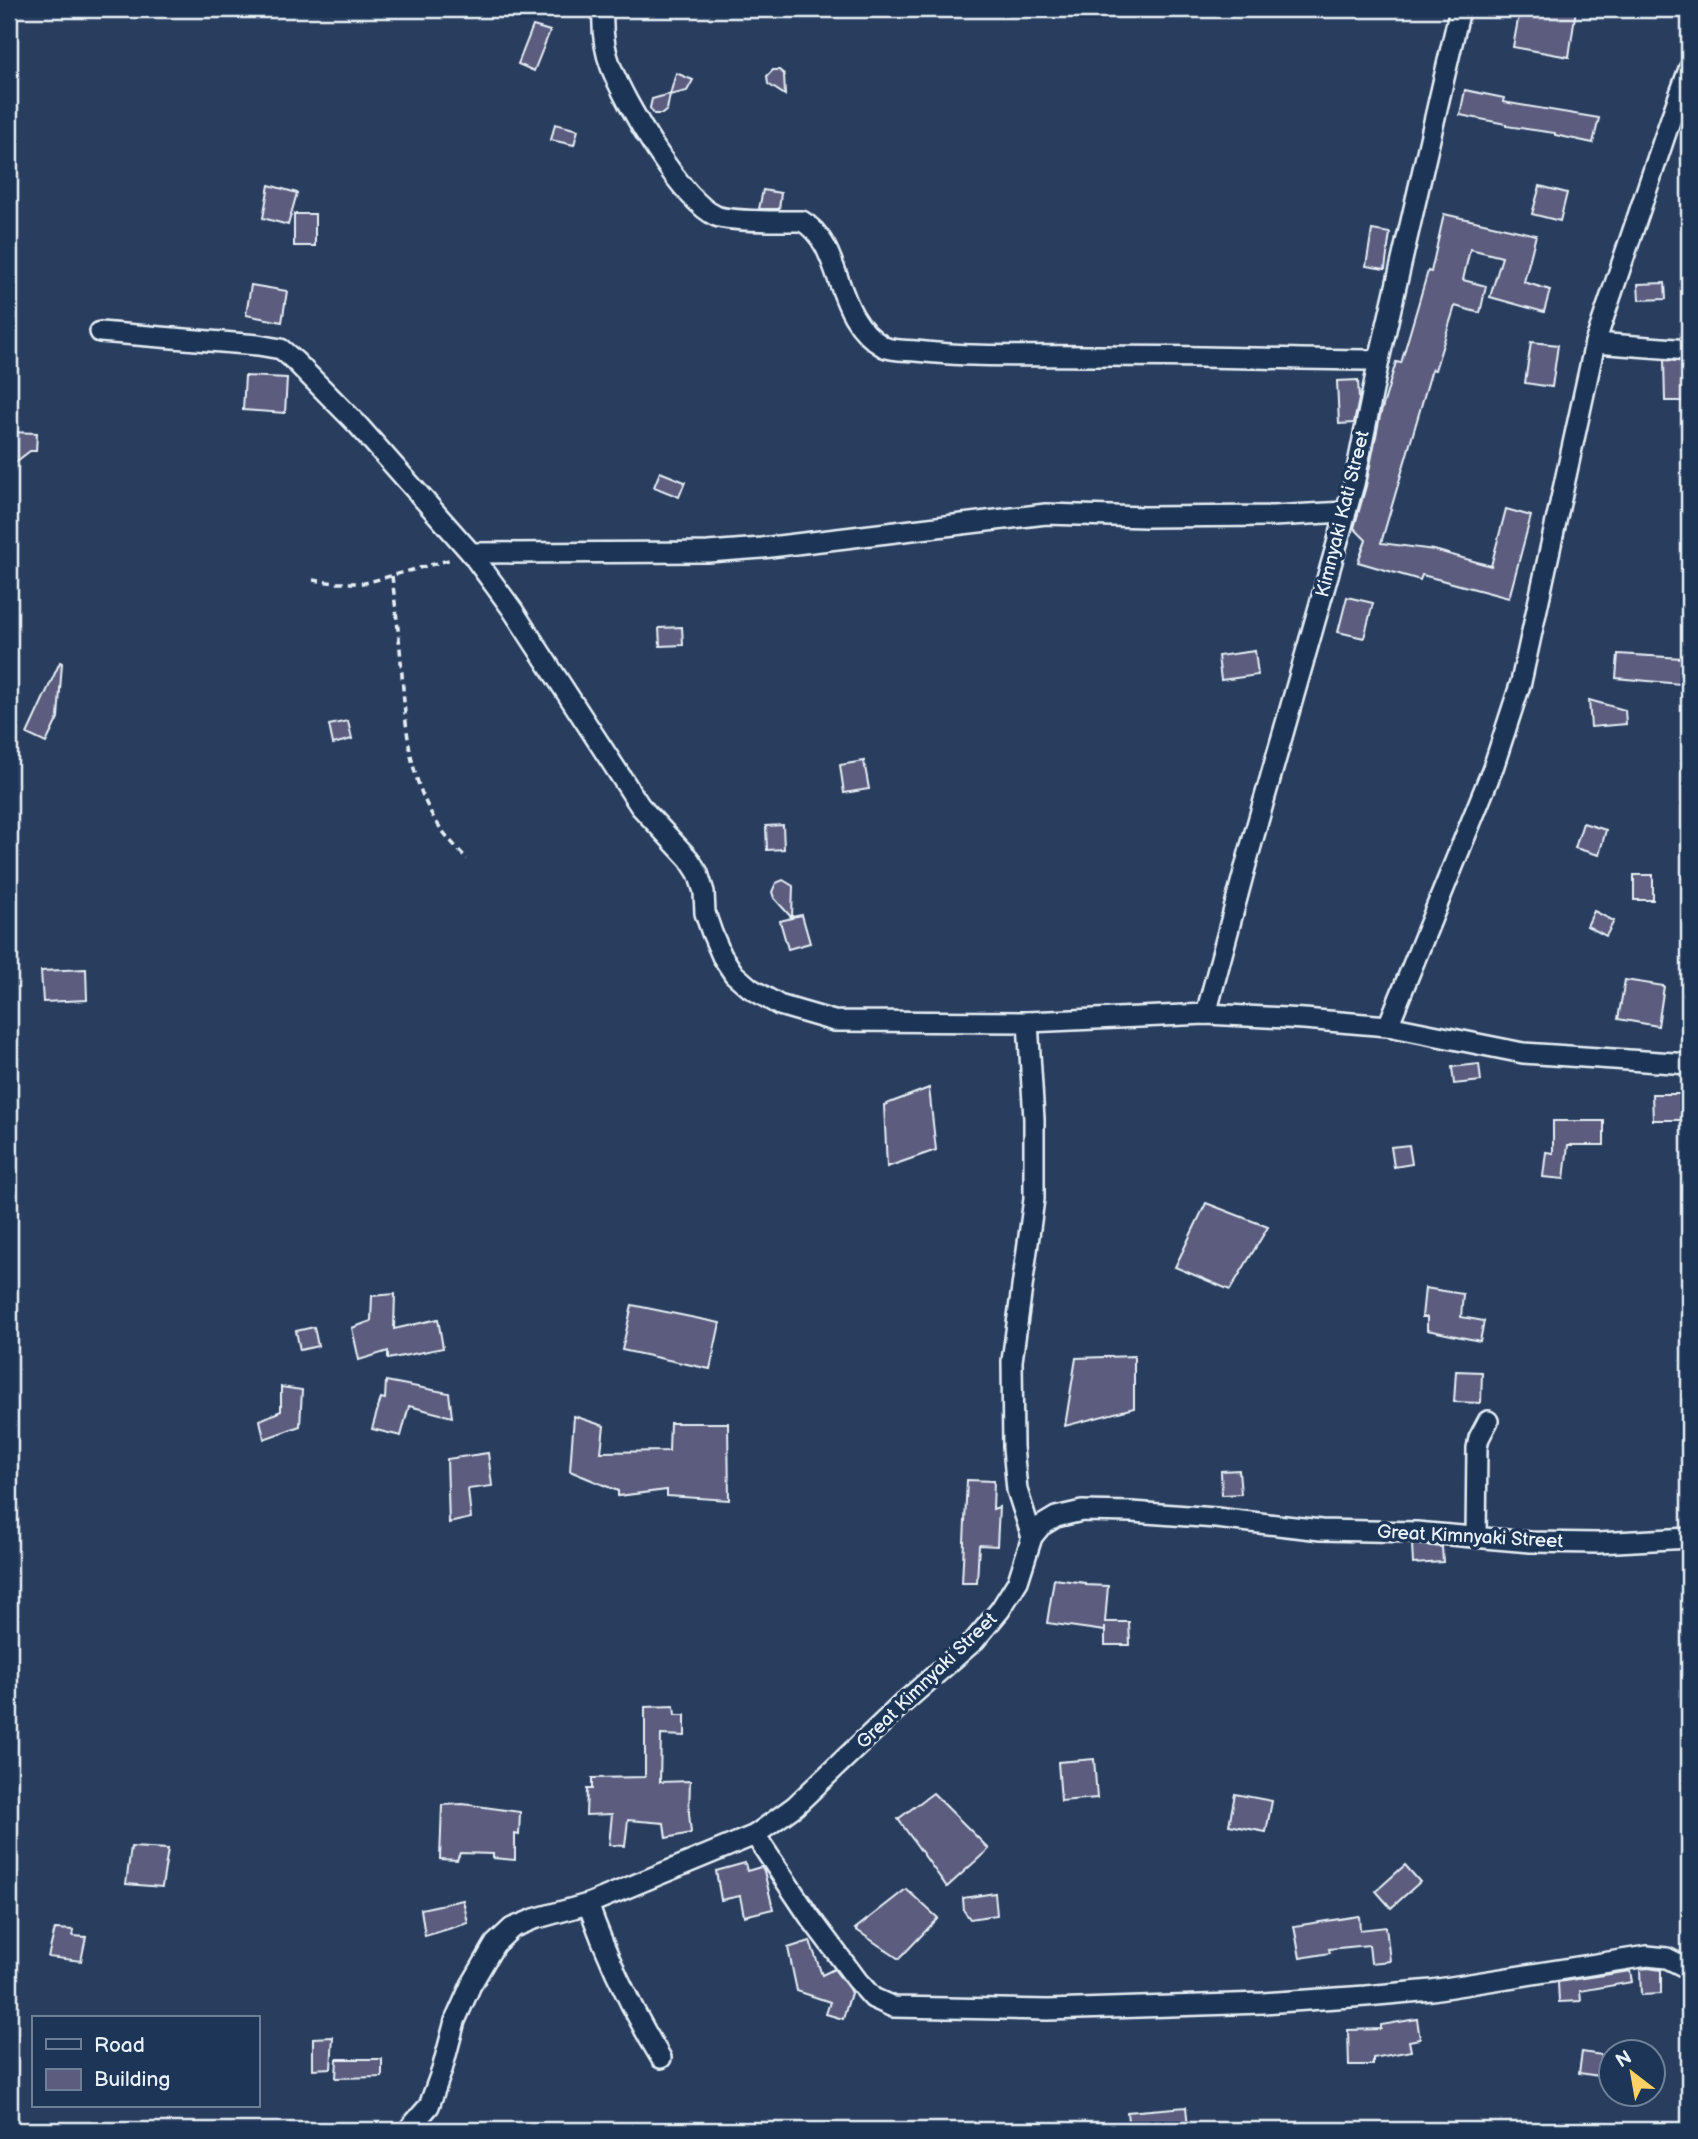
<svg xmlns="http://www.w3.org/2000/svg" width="1698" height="2139" viewBox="0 0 1698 2139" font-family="'Balsamiq Sans',sans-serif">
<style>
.building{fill:#5b5c7e;stroke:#e8f1f8;stroke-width:2}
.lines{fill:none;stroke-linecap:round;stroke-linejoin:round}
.street-casing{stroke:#e8f1f8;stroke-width:24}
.path{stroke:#e8f1f8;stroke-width:3.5;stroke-dasharray:7 5;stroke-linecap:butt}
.street{stroke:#1d3557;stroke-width:19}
.labels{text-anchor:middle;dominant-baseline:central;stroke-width:7;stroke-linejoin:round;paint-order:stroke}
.street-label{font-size:19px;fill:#e8f1f8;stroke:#1d3557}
</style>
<rect width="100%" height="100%" fill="#293d5f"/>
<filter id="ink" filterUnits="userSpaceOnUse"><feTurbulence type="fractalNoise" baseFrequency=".0143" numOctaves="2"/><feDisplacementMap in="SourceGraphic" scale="14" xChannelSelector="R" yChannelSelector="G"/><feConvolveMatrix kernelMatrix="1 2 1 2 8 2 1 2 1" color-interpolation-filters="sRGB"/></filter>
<g filter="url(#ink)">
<g class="building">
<path d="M1520,9H1576L1569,57L1513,47Z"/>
<path d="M533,26L550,31L534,71L518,64Z"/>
<path d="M773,70H779L784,74L785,95L768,84L767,76Z"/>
<path d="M676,73L693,80L687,91L670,95Z"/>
<path d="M1465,90L1504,98L1503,102L1599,118L1593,143L1555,135V133L1506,126V124L1460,115Z"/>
<path d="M670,94L667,110L662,114H654L650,108L652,99Z"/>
<path d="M555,124L578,130L574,145L551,140Z"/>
<path d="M269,185L297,193L288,225L263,218Z"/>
<path d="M1540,186L1567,193L1560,221L1532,214Z"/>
<path d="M763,190L781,193L779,209H759Z"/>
<rect x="294" y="214" width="21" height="32"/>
<path d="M1444,214L1536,235L1524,282L1550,290L1544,312L1490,297L1502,257L1470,249L1463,280L1486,286L1480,313L1455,306L1435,370L1432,369L1381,543L1434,550L1491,566L1506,509L1531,516L1509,598L1422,575L1420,580L1358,562L1366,540L1354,528L1366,486L1380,416L1396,362L1401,363L1428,271L1431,272Z"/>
<path d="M1372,230L1390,233L1385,269L1366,266Z"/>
<path d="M1665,283L1666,299L1639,300L1638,284Z"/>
<path d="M251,285L287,291L282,322L246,315Z"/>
<path d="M1531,342L1558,345L1552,387L1525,383Z"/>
<path d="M1664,360L1689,362V401H1665Z"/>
<path d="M245,376L287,378L285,413L243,410Z"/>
<path d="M1358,380L1359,399L1354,423L1339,424L1337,381Z"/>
<path d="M9,432L37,433L36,451H30L9,467Z"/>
<path d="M660,472L685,482L679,497L654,487Z"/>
<path d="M1347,597L1373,603L1364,638L1338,632Z"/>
<path d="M682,627L683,645L660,646L659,628Z"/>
<path d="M1255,651L1258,675L1221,680L1218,656Z"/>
<path d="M1618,654L1682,658L1680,684L1616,678Z"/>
<path d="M60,662L62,663L58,718L46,743L27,734Z"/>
<path d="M1589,700L1625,710L1626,724L1591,727Z"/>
<path d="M348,721L352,739L333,744L329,725Z"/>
<path d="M864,761L869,789L844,793L840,765Z"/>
<path d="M1583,823L1606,830L1599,855L1575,848Z"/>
<path d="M783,825L784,849L767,850L766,826Z"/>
<rect x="1634" y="875" width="19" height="25"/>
<path d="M783,880L793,886L792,917L802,915L810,943L788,949L780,921L792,918L774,898L772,892L776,883Z"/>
<path d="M1594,911L1614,921L1606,936L1587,926Z"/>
<path d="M86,969L87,1000L43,1002L41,971Z"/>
<path d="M1625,980L1664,986L1658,1026L1618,1019Z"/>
<path d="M1479,1064L1481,1081L1454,1084L1452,1067Z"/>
<path d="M929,1088L936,1150L887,1167L884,1105Z"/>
<path d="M1652,1094H1689V1120H1653Z"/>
<path d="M1553,1121H1604V1145H1568L1564,1179L1543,1177L1546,1152L1553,1153Z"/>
<path d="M1409,1145L1412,1164L1394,1167L1391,1147Z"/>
<path d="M1206,1203L1268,1227L1230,1290L1175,1267Z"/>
<path d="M1425,1288L1463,1294L1461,1317L1484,1321L1480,1341L1427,1330V1317H1422Z"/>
<path d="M395,1294L394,1329L438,1319L443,1348L388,1359V1351L359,1360L352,1328L371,1321L372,1296Z"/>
<path d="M632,1305L720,1323L710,1369L622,1350Z"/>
<path d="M314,1327L318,1346L300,1350L296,1331Z"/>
<path d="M1134,1356V1408L1065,1426L1076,1358Z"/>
<path d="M1456,1371L1482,1372L1481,1403L1454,1402Z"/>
<path d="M386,1381L449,1393L452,1417L409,1406L401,1436L372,1429L381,1398L385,1399Z"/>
<path d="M281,1387L302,1390L300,1426L264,1439L260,1420L281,1411Z"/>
<path d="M574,1416L604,1426L601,1452L669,1451L670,1423H728L729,1500L667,1496V1490L618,1496V1491L570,1471Z"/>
<path d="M488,1453L492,1486L468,1489L471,1518L449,1523L447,1459Z"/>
<path d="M1239,1470L1241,1494L1222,1495L1221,1471Z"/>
<path d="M967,1480L994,1481L993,1509L999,1507L997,1546L979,1545L977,1583H962Z"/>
<path d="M1412,1544L1442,1547L1443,1562L1413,1564Z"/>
<path d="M1054,1579L1085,1583V1585L1108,1586L1105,1622H1129L1130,1645H1105V1627V1631L1047,1623Z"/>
<path d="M674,1706L675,1715H685V1736L661,1735L660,1782L690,1781L689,1813L691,1833L666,1838L664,1823L628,1820L625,1846L609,1845L612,1814L586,1815L587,1789H592V1778L645,1777V1707Z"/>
<path d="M1094,1759L1097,1798L1061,1801L1058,1762Z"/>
<path d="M933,1793L989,1849L947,1887L898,1819Z"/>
<path d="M1235,1794L1272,1801L1266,1832L1229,1825Z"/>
<path d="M463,1804L520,1812L519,1835L515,1834V1860L493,1858V1854L460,1853L457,1860L440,1859L442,1805Z"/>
<path d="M131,1847L168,1849L162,1887L126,1884Z"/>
<path d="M745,1863L747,1871L761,1867L764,1871L773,1909L744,1916L740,1896L721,1900L716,1871Z"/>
<path d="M1405,1865L1420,1882L1391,1908L1376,1891Z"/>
<path d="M906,1889L938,1918L899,1959L855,1929Z"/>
<path d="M995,1893L997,1915L970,1919L964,1911L963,1898Z"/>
<path d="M463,1900L468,1923L425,1936L421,1909Z"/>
<path d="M1359,1916L1360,1930L1386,1927L1390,1961L1371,1963L1369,1945L1329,1949L1330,1953L1300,1958L1294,1926Z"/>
<path d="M55,1929L74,1930L73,1936L86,1937L81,1961L48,1957Z"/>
<path d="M810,1941L822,1975L834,1969L849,1989L851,1993L843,2019L826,2014L830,2002L797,1991L788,1948Z"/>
<path d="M1648,1968L1661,1970V1994L1641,1995L1640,1969Z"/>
<path d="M1630,1971L1632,1982L1580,1991L1581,2001L1559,2002L1558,1982Z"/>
<path d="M1417,2019L1420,2039L1409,2041L1411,2051L1373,2058V2065H1349L1348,2030L1381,2029V2025Z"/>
<path d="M333,2037L331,2068L313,2069V2038Z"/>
<path d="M1582,2052L1602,2055L1599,2076L1579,2073Z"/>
<path d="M337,2059H382V2077L336,2078Z"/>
<path d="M1186,2107L1188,2128L1129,2130L1127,2112Z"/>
</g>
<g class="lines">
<g class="street-casing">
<g id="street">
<path d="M603,9C602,28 604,49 611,67C625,103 681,200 716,216C731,222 784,221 802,221C845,246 831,317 884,347C893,351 906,350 916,351C976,358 1036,355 1097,356C1191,356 1285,359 1379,360"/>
<path d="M100,332L258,345L281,349L295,361L357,424L471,553L512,609L640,806L689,859L698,873L704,892L705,913L712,933L722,956L734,974L750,988L779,1005L834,1021L1028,1022L1206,1014L1304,1019L1388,1026L1523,1053L1689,1064"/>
<path d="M1595,343L1689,350"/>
<path d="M471,553L708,552L762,548L1046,514L1145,517L1273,516L1345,512"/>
<path d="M1206,1014L1249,853L1354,484L1379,360L1460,9"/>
<path d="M1028,1022L1034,1119V1199L1012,1361L1013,1447L1017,1490L1032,1537"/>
<path d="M1388,1026L1493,768L1521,682L1595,343L1671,118L1689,69"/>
<path d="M1476,1537L1477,1448L1479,1438L1488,1421"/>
<path d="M755,1835L809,1916L857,1980L873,1998L893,2007L1048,2010L1263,2003L1366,1996L1432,1990L1647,1956L1667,1958L1689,1969"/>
<path d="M588,1904C607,1957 631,2009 661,2058"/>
<path d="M408,2130L429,2106L442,2070L455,2021L471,1985L495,1944L512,1928L534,1919L588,1904L755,1835L795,1806L902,1704L975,1640L1000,1610L1018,1581L1032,1537L1041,1526L1056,1517L1082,1511L1132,1512L1216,1518L1321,1530L1416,1532L1530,1542L1598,1543L1689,1538"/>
</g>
</g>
<g class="path">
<path d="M392,576C395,604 399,633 401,661C405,712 406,767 431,813C440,830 454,845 467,859"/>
<path d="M313,580L335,583H365L452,559"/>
</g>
<use href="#street" class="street"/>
</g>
</g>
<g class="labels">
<g class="street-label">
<text transform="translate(1343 514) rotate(-76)">Kimnyaki Kati Street</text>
<text transform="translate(1470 1537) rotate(3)">Great Kimnyaki Street</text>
<text transform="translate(927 1681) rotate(-44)">Great Kimnyaki Street</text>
</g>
</g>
<rect width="1698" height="2139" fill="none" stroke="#1d3557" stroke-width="35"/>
<rect x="18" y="18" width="1663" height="2104" fill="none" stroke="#e8f1f8" stroke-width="2.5" filter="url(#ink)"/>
<rect x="32" y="2016" width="228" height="91" fill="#1d3557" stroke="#6e8097" stroke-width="2"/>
<rect x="46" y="2039" width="35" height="10" fill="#1d3557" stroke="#6e8097" stroke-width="2"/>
<text x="94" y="2052" font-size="21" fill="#e8f1f8">Road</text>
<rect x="46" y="2069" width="35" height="21" fill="#5b5c7e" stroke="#6e8097" stroke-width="2"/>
<text x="94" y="2086" font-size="21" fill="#e8f1f8">Building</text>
<g transform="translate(1632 2073) rotate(329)"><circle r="33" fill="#1d3557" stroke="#6e8097" stroke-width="2"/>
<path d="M0-5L12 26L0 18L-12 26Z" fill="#ffd166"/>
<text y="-10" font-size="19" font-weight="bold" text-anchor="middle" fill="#e8f1f8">N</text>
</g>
</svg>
